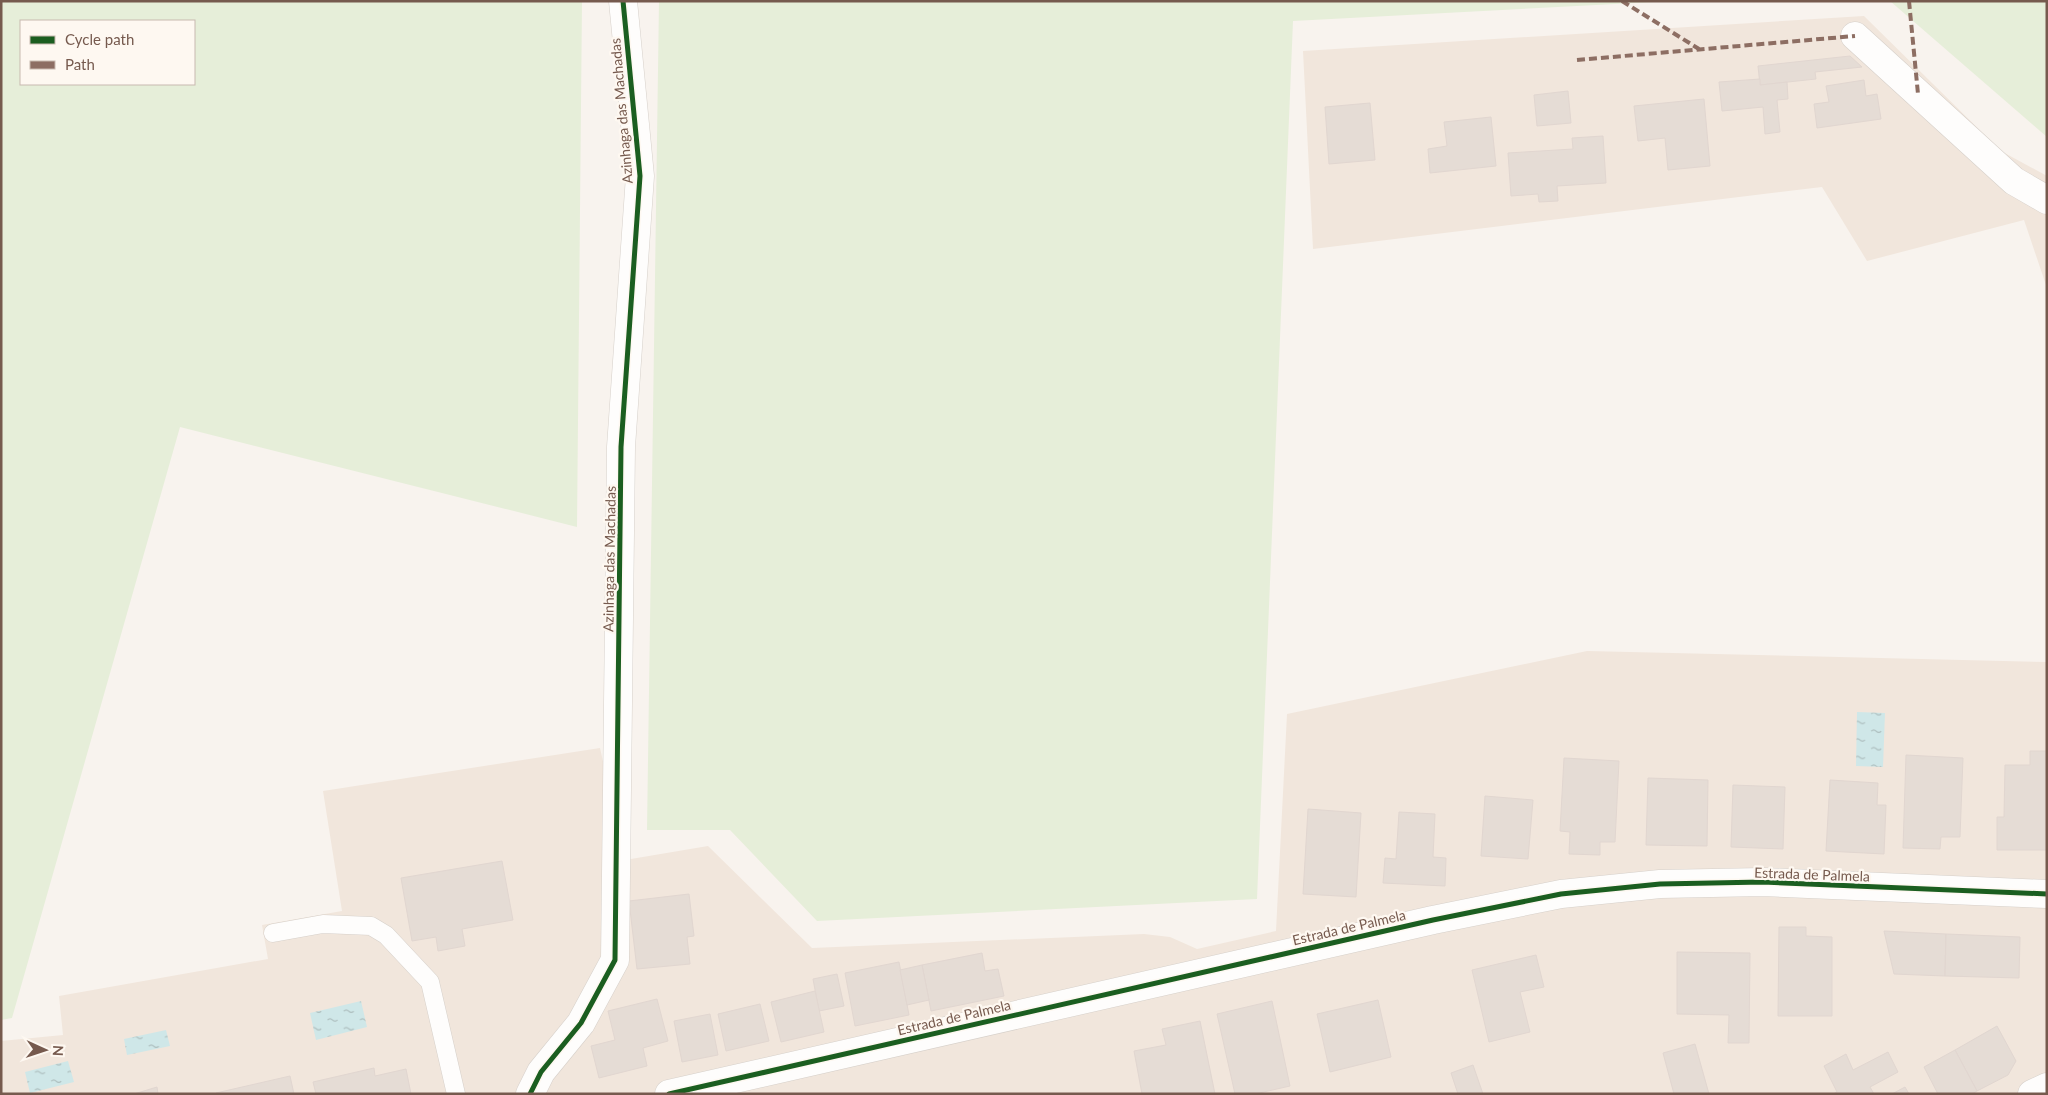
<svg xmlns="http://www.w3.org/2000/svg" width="2048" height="1095" viewBox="0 0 2048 1095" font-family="Lato,sans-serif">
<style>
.residential{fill:#f1e6dc}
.grass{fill:#e6eed9;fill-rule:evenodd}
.water{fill:url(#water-ripples)}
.building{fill:#e5dcd5;stroke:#e1d6d0}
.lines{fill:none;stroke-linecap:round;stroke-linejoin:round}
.service-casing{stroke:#d6d0ca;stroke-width:19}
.minor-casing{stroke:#d6d0ca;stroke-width:29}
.tertiary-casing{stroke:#d6d0ca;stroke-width:29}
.service{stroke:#fefdfc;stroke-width:18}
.minor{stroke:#fefdfc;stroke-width:28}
.tertiary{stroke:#fefdfc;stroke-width:28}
.quiet{stroke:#8d6e63;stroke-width:4;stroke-dasharray:8 4;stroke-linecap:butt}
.cycleway-casing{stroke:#fef8f1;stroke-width:8}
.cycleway{stroke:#1b5e20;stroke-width:5}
.labels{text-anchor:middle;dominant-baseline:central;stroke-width:4.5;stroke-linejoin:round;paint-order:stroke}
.street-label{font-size:14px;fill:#765a4e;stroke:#fef8f1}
</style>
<defs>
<pattern id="water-ripples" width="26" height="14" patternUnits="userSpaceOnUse" patternTransform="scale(1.25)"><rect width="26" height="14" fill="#cfe7e8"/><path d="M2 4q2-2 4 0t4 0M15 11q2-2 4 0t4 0" fill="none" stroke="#adbebe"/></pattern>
</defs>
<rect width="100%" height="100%" fill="#f8f3ee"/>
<g class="residential">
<path d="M1864,16L2001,151L2047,176V288L2024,220L1867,261L1822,187L1313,249L1303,51Z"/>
<path d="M1587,651L2047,662V1094H1V1041L63,1035L59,996L268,959L262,925L342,911L323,791L600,748L625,860L708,846L812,948L1144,934L1170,937L1197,949L1276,931L1287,714Z"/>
</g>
<g class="grass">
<path d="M1,1H582L577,527L180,427L12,1018L1,1020ZM21,21H194V84H21Z"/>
<path d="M659,1H1673L1293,21L1257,899L817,921L730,830H647Z"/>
<path d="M1890,1H2047V137Z"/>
</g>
<g class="water">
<path d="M1857,712L1885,713L1883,767L1856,766Z"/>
<path d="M361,1001L367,1027L316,1040L310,1013Z"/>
<path d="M166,1030L170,1046L127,1055L124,1039Z"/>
<path d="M68,1061L74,1082L30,1093L25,1072Z"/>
</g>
<g class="building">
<path d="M1850,56L1862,67L1815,72L1816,79L1760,85L1758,66Z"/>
<path d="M1760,79V85L1787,82L1788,99L1777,100L1780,132L1765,134L1763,107L1722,111L1719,82Z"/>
<path d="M1864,80L1866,96L1877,94L1881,119L1817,128L1814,104L1829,102L1826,86Z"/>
<path d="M1568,91L1571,123L1537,126L1534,95Z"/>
<path d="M1704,99L1710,166L1668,170L1665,138L1638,141L1634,106Z"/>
<path d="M1370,103L1375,160L1329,164L1325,107Z"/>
<path d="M1491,117L1496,166L1430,173L1428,149L1447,146L1444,122Z"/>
<path d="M1603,136L1606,183L1557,186L1558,201L1539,202L1538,194L1511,196L1508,153L1573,149L1572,138Z"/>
<path d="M2030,751H2047V850H1997V817H2004L2005,765H2030Z"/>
<path d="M1906,755L1963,758L1960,837H1941L1940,849L1903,848Z"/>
<path d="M1564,758L1619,761L1615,842H1600V855L1569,854L1570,832L1560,831Z"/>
<path d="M1648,778L1708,780L1707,846L1646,845Z"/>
<path d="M1830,780L1878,783L1877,805H1886L1884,854L1826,851Z"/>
<path d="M1733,785L1785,787L1783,849L1731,847Z"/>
<path d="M1485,796L1533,800L1528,859L1481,856Z"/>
<path d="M1308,809L1361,813L1356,897L1303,894Z"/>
<path d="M1399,812L1435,814L1433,857L1446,858L1445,886L1383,883L1385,858L1396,859Z"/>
<path d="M502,861L513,920L462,929L465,946L438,951L436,937L412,941L401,878Z"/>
<path d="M689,894L694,936L687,937L690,964L637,969L629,901Z"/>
<path d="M1779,927H1806V936L1832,937V1016H1778Z"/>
<path d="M1884,931L1946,934L1945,976L1894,974Z"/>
<path d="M1946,934L2020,937L2019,978L1945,976Z"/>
<path d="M1677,952L1750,953L1749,1043H1728L1729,1015L1677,1014Z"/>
<path d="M982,953L985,971L998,969L1004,996L931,1011L922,965Z"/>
<path d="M1536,955L1544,987L1520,992L1530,1032L1489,1042L1472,970Z"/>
<path d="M899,962L909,1015L855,1026L845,973Z"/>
<path d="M922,965L929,1000L907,1005L900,970Z"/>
<path d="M837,974L844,1006L819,1011L813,979Z"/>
<path d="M815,991L824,1032L781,1042L771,1002Z"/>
<path d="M657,999L668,1041L643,1048L647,1066L599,1078L591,1046L615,1040L608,1011Z"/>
<path d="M1378,1000L1391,1057L1330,1072L1317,1014Z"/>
<path d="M1272,1001L1290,1086L1255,1094H1235L1217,1014Z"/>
<path d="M760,1004L769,1041L726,1051L718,1014Z"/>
<path d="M710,1014L718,1055L682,1062L674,1021Z"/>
<path d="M1200,1021L1215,1094H1142L1134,1051L1166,1045L1162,1029Z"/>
<path d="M1997,1026L2016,1061L2008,1075L1977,1091L1955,1050Z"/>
<path d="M1695,1044L1709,1094H1674L1663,1053Z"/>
<path d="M1955,1050L1977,1091L1972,1094H1938L1924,1067Z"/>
<path d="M1888,1052L1898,1072L1870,1087L1874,1094H1833L1837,1092L1824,1066L1846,1054L1853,1070Z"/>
<path d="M1473,1065L1483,1094H1458L1451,1073Z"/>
<path d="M374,1068L375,1076L406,1069L411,1094H316L313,1082Z"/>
<path d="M290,1076L294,1094H216V1093Z"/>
<path d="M157,1087L158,1094H134Z"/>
<path d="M1905,1087L1909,1094H1892Z"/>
</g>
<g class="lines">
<g class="service-casing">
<path id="service" d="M273,933L323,924L371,926L386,935L430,982L456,1094"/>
</g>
<g class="minor-casing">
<g id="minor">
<path d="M1855,36L2014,181L2047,200"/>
<path d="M530,1094L541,1072L581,1023L615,960L621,447L640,176L623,1"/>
<path d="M2032,1094L2047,1087"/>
</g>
</g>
<g class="tertiary-casing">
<path id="tertiary" d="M669,1094L1433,920L1561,894L1660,884L1763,882L2047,894"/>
</g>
<use href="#service" class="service"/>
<use href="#minor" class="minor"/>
<use href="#tertiary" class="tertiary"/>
<g class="quiet">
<path d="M1622,1L1699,49"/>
<path d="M1909,1L1918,94"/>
<path d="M1577,60L1855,36"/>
</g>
<g class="cycleway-casing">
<g id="cycleway">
<path d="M530,1094L541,1072L581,1023L615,960L621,447L640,176L623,1"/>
<path d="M669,1094L1433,920L1561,894L1660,884L1763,882L2047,894"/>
</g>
</g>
<use href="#cycleway" class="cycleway"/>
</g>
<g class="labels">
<g class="street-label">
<text transform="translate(621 111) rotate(-95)">Azinhaga das Machadas</text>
<text transform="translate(609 559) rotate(-89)">Azinhaga das Machadas</text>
<text transform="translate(1812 874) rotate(2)">Estrada de Palmela</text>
<text transform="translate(1349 927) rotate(-13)">Estrada de Palmela</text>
<text transform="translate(954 1017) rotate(-13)">Estrada de Palmela</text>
</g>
</g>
<rect width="2048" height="1095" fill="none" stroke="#765a4e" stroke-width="5"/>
<rect x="20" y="20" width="175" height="65" fill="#fef8f1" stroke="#c8b9b0"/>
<rect x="30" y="36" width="25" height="8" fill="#1b5e20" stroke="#c8b9b0"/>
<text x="65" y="45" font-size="15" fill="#765a4e">Cycle path</text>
<rect x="30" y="61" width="25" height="8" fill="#8d6e63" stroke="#c8b9b0"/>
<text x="65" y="70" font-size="15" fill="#765a4e">Path</text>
<g transform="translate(45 1050) rotate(93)" stroke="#fef8f1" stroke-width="4" paint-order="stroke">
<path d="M0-4L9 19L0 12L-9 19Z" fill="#765a4e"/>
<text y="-8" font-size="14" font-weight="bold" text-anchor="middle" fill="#765a4e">N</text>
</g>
</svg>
